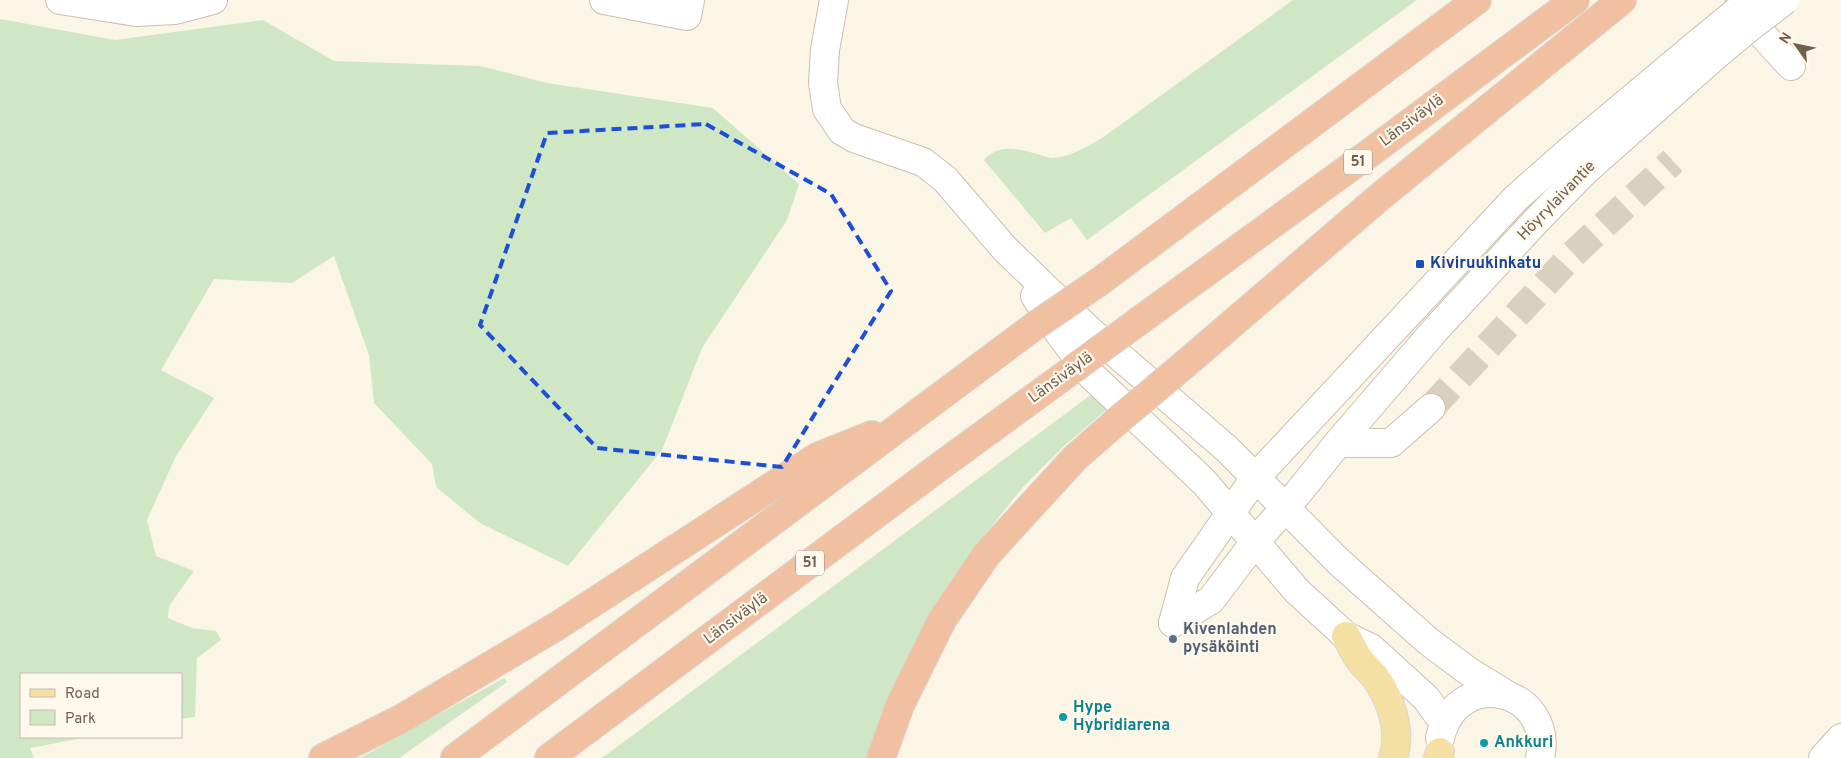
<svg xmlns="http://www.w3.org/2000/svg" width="1841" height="758" viewBox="0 0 1841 758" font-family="Overpass,sans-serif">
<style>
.green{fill:#cfe7c5}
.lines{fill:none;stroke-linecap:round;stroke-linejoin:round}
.minor-tunnel{stroke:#d9d0c0;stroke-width:28;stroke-dasharray:28 14;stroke-linecap:butt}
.minor-casing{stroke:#ccbead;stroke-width:30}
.major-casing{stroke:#dad5d1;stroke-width:30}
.highway-casing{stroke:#dad5d1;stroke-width:30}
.minor{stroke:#fff;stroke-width:28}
.major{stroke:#f5e0a3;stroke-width:28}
.highway{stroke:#f0c0a1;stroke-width:28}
.minor-bridge-casing{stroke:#ccbead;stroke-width:30;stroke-linecap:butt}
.highway-bridge-casing{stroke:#dad5d1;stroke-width:30;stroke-linecap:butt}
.minor-bridge{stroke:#fff;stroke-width:28}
.highway-bridge{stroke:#f0c0a1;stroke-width:28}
.marked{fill:none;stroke:#1d4ed8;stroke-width:4;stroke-dasharray:10 6;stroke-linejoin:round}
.transit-dot{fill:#1a4fb4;stroke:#fef9ec;stroke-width:2}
.service-dot{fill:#5c6f8a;stroke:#fef9ec;stroke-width:2}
.culture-dot{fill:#0f9aa8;stroke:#fef9ec;stroke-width:2}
.labels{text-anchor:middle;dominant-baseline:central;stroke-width:4.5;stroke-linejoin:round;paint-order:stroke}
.shield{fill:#fef9ec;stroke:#9c8d7d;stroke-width:1}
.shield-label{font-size:15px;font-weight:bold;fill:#725f4d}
.street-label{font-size:16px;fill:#725f4d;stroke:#fef9ec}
.transit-label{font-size:16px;font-weight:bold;fill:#164399;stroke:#fef9ec;text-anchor:start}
.service-label{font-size:16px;font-weight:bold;fill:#4e5e75;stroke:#fef9ec;text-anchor:start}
.culture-label{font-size:16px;font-weight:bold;fill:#0d838f;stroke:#fef9ec;text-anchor:start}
</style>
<rect width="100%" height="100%" fill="#fbf5e6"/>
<g class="green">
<path d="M1293,0H1417L1087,240L1071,218L1045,233L984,160C999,143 1017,149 1037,154C1042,155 1047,158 1052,158C1071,157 1086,147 1102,138Z"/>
<path d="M0,19L115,40L263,20L334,61L480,66L547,83L713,108L799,184L787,220L702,348L662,450L568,566L480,523L436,487L432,464L374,403L369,355L334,256L292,283L214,279L161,370L214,398L176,456L147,520L156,556L194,571L169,606L168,618L192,628L216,631L221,640L197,658L195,717L181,719V674H21V737H88L30,748L34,758H0Z"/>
<path d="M1092,394L1106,410L1064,446L1023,487L987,532L930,612L881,714L867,758H602Z"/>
<path d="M504,678L507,682L399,758H360Z"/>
</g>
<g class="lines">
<path class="minor-tunnel" d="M1431,408L1572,255L1673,161"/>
<g class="minor-casing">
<g id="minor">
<path d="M60,0L136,12L175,10L213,0"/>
<path d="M604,0L687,16L690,0"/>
<path d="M834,0L825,50L823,83L827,109L842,131L854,138L923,162L945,179L1005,249L1089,330L1227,449L1339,562L1428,641L1468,671L1507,695"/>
<path d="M1738,8L1791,66"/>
<path d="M1035,296L1059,333L1091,375L1204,482L1297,591L1346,636L1371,648L1426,698L1444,723"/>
<path d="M1338,443H1391L1431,408"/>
<path d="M1173,623L1185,578L1255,478L1516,198L1567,153L1702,40"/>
<path d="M1173,623L1211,600L1255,542L1298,493L1338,443L1436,329L1536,221L1585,171L1715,56"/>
<path d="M1440,738C1457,665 1555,688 1540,758"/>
<path d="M1823,758L1841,738"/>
</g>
</g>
<g class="major-casing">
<g id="major">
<path d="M1346,636C1351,644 1354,653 1360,660C1364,666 1370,671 1375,677C1391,699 1402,732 1393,758"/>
<path d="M1438,758L1440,752"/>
</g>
</g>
<g class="highway-casing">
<g id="highway">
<path d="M1099,282L1477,0"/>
<path d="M1139,321L1367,155L1575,0"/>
<path d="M1184,365L1382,195L1622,0"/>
<path d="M323,758L401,719L557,626L817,457L872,435"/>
<path d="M455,758L1036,325"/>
<path d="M549,758L943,464L1072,370"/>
<path d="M881,758L900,705L942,620L987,554L1075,458L1116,422"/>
</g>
</g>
<use href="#minor" class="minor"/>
<use href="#major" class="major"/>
<use href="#highway" class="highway"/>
<g class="minor-bridge-casing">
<g id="minor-bridge">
<path d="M1702,40L1751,0"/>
<path d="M1715,56L1745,31L1785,0"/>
</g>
</g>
<g class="highway-bridge-casing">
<g id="highway-bridge">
<path d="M1036,325L1099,282"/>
<path d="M1072,370L1139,321"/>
<path d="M1116,422L1184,365"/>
</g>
</g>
<use href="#minor-bridge" class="minor-bridge"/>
<use href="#highway-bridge" class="highway-bridge"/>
</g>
<path class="marked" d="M706,124L831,194L891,291L782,467L597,448L480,325L547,133Z"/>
<rect class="transit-dot" x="1415" y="259" width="10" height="10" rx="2.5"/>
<circle class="service-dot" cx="1173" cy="639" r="5"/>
<g class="culture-dot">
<circle cx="1063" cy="717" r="5"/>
<circle cx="1484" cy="743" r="5"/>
</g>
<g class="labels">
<g class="shield">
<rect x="1344" y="149.5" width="28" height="25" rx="4"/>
<rect x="796" y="550.5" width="28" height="25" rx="4"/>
</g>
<g class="shield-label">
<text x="1358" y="162">51</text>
<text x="810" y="563">51</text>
</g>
<g class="street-label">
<text transform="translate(1412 121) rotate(-37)">Länsiväylä</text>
<text transform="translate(1557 201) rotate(-46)">Höyrylaivantie</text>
<text transform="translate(1061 378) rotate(-36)">Länsiväylä</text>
<text transform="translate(736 619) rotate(-37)">Länsiväylä</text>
</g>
<g class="transit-label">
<text x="1430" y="264">Kiviruukinkatu</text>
</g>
<g class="service-label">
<text x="1183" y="630">Kivenlahden<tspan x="1183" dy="18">pysäköinti</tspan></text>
</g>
<g class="culture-label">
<text x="1073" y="708">Hype<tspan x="1073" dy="18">Hybridiarena</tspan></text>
<text x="1494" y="743">Ankkuri</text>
</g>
</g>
<rect x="20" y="673" width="162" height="65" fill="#fef9ec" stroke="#c6bbac"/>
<rect x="30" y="689" width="25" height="8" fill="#f5e0a3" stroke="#c6bbac"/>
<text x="65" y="698" font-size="15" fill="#725f4d">Road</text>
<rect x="30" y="710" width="25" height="15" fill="#cfe7c5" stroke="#c6bbac"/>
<text x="65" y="723" font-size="15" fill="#725f4d">Park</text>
<g transform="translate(1796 45) rotate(303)" stroke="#fef9ec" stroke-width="4" paint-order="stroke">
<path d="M0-4L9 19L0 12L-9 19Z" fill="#725f4d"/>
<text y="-8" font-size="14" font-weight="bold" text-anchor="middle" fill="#725f4d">N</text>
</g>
</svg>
